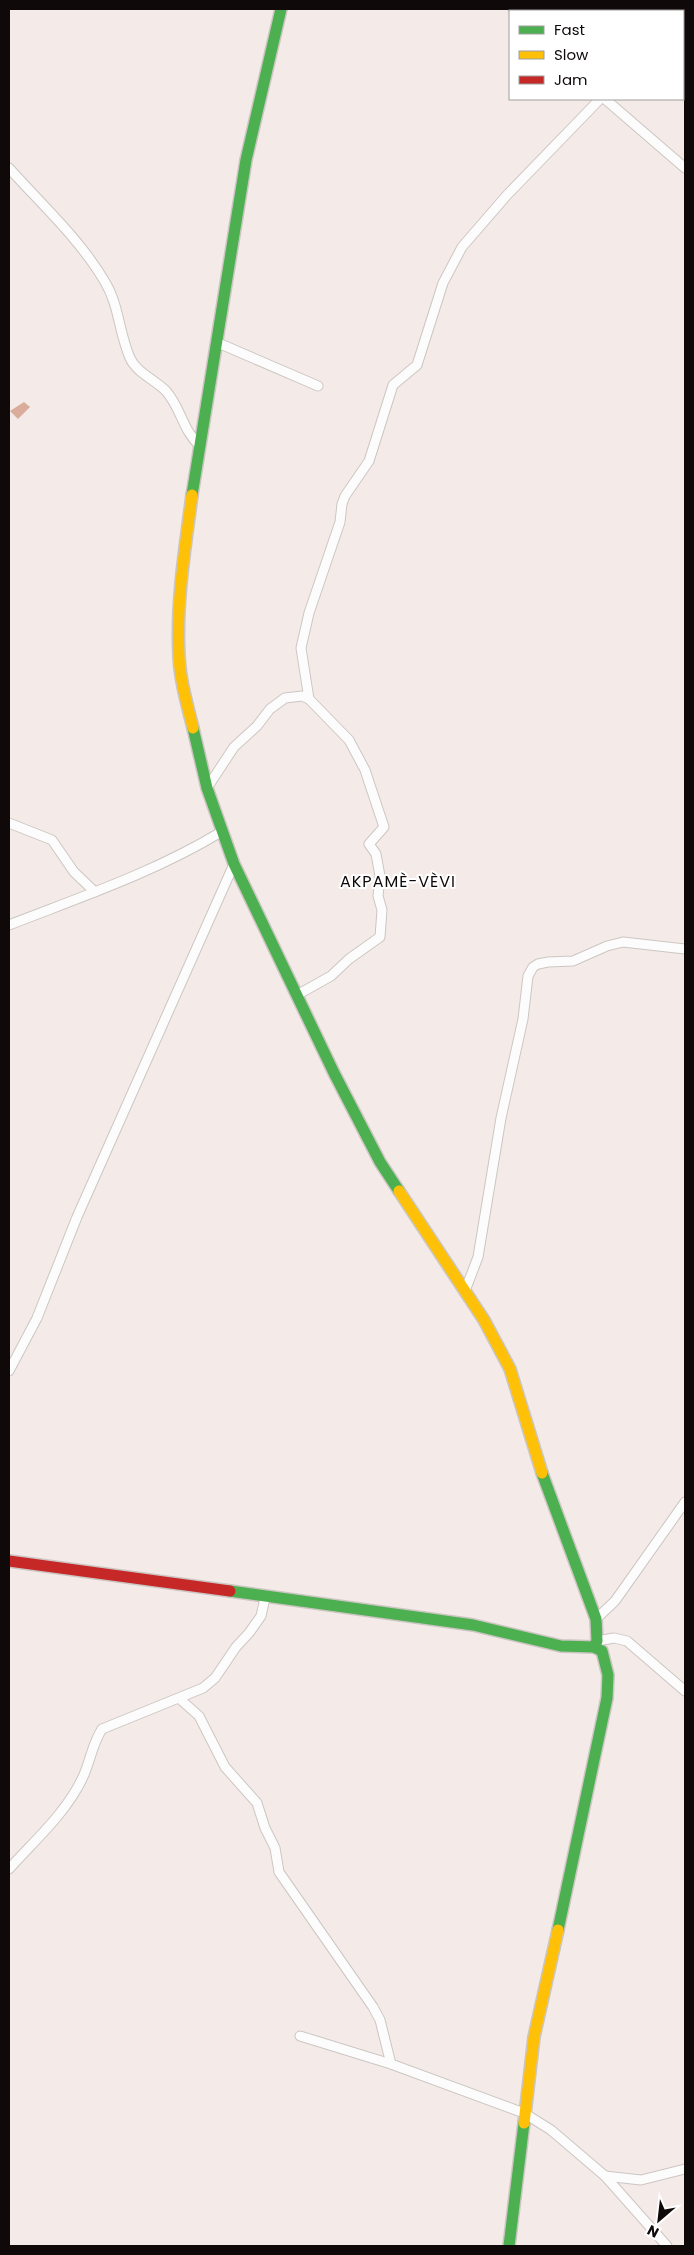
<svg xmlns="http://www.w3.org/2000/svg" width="694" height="2255" viewBox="0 0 694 2255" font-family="Poppins,sans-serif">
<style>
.water{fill:#d9ac9c}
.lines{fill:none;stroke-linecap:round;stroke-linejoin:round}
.street-casing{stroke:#ccc6c3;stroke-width:11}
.fast-casing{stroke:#ccc6c3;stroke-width:14}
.slow-casing{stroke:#ccc6c3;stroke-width:14}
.jam-casing{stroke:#ccc6c3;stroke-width:14}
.street{stroke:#fdfcfc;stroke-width:9}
.fast{stroke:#4caf50;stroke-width:11}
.slow{stroke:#ffc107;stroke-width:11}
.jam{stroke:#c62828;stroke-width:11}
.labels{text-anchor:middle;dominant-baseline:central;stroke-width:4;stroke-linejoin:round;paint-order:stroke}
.quarter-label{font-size:16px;letter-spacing:1px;fill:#0f0a09;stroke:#fff}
</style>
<rect width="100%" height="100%" fill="#f4ebe8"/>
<path class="water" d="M24,402L30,407L18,419L10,411Z"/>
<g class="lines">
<g class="street-casing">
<g id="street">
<path d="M513,9L516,11"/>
<path d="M683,28L685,26"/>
<path d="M605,99L685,168"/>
<path d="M9,168C41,204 80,239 105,282C119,305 119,333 130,358C136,372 155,380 166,391C181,408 183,431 200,446"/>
<path d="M216,342L318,386"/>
<path d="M309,699L301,648L309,613L340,522L342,504L345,496L369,461L393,385L417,365L443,283L462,247L507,195L600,99"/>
<path d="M207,788L234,747L257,726L270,709L285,698L302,696L309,699L349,740L365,770L384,827L369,844L376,854L380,876L378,896L382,910L380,937L349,959L331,976L297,995"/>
<path d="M9,823L52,840L74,872L95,892"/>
<path d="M9,925C81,897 155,872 221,832"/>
<path d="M465,1291L478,1257L501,1118L523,1019L528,976L533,967L538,964L548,962L573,961L607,946L623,942L685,949"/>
<path d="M9,1371L37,1318L77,1217L234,864"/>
<path d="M596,1619L615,1601L685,1502"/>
<path d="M597,1641L614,1638L627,1641L685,1691"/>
<path d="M180,1699L199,1716L225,1767L257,1803L265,1828L275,1848L279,1872L373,2007L380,2020L391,2064"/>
<path d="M9,1869C35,1840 65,1814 82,1779C90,1763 92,1744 102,1729L203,1688L215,1678L236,1647L249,1633L261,1616L265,1598"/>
<path d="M300,2036L391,2064L524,2113L551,2130L605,2176L667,2246"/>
<path d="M605,2176L641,2180L685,2169"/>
</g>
</g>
<g class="fast-casing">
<g id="fast">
<path d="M192,495L246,160L281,9"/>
<path d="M193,728L207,788L234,864L334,1073L380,1162L399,1191"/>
<path d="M542,1473L596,1619L597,1641L594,1647"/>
<path d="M230,1591L473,1625L561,1646L594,1647L602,1651L608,1675L607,1698L558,1930"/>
<path d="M509,2246L524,2123"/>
</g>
</g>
<g class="slow-casing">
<g id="slow">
<path d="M192,495C185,549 176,602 179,656C180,680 187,704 193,728"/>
<path d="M399,1191L484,1320L510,1369L542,1473"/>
<path d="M524,2123L534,2037L558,1930"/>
</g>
</g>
<g class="jam-casing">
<path id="jam" d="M9,1561L230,1591"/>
</g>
<use href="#street" class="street"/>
<use href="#fast" class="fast"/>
<use href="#slow" class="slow"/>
<use href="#jam" class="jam"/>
</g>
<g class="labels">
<g class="quarter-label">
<text x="398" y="881">AKPAMÈ-VÈVI</text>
</g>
</g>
<rect width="694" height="2255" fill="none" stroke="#0f0a09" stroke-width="20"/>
<rect x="509" y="10" width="175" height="90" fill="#ffffff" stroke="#9f9d9d"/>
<rect x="519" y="26" width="25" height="8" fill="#4caf50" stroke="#9f9d9d"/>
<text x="554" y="35" font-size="15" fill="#0f0a09">Fast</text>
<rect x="519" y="51" width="25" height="8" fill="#ffc107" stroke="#9f9d9d"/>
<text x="554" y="60" font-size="15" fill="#0f0a09">Slow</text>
<rect x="519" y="76" width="25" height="8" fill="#c62828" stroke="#9f9d9d"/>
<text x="554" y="85" font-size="15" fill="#0f0a09">Jam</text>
<g transform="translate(659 2220) rotate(208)" stroke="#ffffff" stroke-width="4" paint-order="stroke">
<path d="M0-4L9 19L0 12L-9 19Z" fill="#0f0a09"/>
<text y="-8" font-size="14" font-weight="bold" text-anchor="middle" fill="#0f0a09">N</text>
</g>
</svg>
